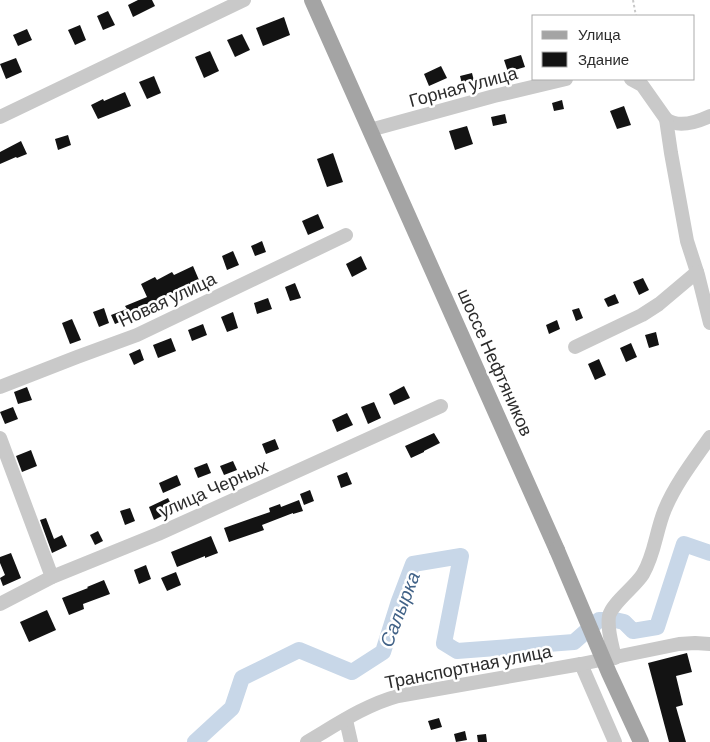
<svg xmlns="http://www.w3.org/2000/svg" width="710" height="742" viewBox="0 0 710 742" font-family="Barlow,sans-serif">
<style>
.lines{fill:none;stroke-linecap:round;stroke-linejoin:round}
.river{stroke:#c8d7e8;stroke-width:16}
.building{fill:#131313}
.path{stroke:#c9c9c9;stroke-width:2;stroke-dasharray:2.5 2.5;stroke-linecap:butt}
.minor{stroke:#c9c9c9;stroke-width:14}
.major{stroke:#a4a4a4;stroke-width:16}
.major-bridge{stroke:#a4a4a4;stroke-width:16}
.labels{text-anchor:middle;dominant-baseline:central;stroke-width:5;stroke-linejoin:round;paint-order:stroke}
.street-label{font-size:18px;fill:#2c2c2c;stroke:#fff}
.water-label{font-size:19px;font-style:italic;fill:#416287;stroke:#fff}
</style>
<rect width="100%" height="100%" fill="#fff"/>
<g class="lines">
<path class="river" d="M195,742L232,708L242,678L299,650L352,672L383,652L399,601L413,564L461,556L444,643L457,651L574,642L599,620H615L624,622L633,631L657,627L684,544L710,553"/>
</g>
<g class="building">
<path d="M138,0H152L155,6L133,17L128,5Z"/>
<path d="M108,11L115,25L103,30L97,16Z"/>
<path d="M284,17L290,35L263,46L256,28Z"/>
<path d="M80,25L86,40L75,45L68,30Z"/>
<path d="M27,29L32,40L18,46L13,35Z"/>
<path d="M242,34L250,50L235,57L227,40Z"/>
<path d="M210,51L219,71L204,78L195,57Z"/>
<path d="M521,55L525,67L508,72L504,60Z"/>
<path d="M16,58L22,72L6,79L0,64Z"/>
<path d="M441,66L447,78L429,86L424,74Z"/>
<path d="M472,73L474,81L462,84L460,76Z"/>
<path d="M154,76L161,93L147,99L139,82Z"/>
<path d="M125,92L131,106L98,119L91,105L103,99L104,101Z"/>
<path d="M562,100L564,109L554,111L552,103Z"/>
<path d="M624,106L631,125L617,129L610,111Z"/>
<path d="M505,114L507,123L493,126L491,117Z"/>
<path d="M467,126L473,144L455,150L449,131Z"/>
<path d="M68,135L71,145L58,150L55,139Z"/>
<path d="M21,141L27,154L17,158L16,157L0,164V152Z"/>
<path d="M333,153L343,182L327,187L317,159Z"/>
<path d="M318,214L324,228L308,235L302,221Z"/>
<path d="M262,241L266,252L255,256L251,246Z"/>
<path d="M233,251L239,265L227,270L222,256Z"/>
<path d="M361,256L367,269L352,277L346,264Z"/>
<path d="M193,266L199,280L143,308L144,310L127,317V319L115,324L111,315L127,309L125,306L147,297L141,284L155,277L157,280L172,272L174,275Z"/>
<path d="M643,278L649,290L639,295L633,282Z"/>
<path d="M295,283L301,298L290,301L285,287Z"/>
<path d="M615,294L619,303L608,307L604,299Z"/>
<path d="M268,298L272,309L257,314L254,303Z"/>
<path d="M104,308L109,323L99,327L93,312Z"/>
<path d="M579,308L583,318L576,321L572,310Z"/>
<path d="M233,312L238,328L227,332L221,317Z"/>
<path d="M72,319L81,340L70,344L62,323Z"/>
<path d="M557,320L560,329L549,334L546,325Z"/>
<path d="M203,324L207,335L192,341L188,330Z"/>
<path d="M656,332L659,345L649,348L645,335Z"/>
<path d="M171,338L176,351L158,358L153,345Z"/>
<path d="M631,343L637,357L626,362L620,348Z"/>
<path d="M140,349L144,360L134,365L129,354Z"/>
<path d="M599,359L606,375L595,380L588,364Z"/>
<path d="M404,386L410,398L394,405L389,394Z"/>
<path d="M27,387L32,400L18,404L14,392Z"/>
<path d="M374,402L381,418L368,424L361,407Z"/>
<path d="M13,407L18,419L5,424L0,412Z"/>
<path d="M347,413L353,425L337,432L332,420Z"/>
<path d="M434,433L440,443L424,451V452L411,458L405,446Z"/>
<path d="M275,439L279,449L266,454L262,444Z"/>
<path d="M31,450L37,466L22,472L16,456Z"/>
<path d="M233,461L237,470L224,475L220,466Z"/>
<path d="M207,463L211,473L198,478L194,468Z"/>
<path d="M347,472L352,484L341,488L337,476Z"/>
<path d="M177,475L181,485L163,493L159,483Z"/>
<path d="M310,490L314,501L304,505L300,494Z"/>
<path d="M168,498L174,510L154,520L149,507Z"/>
<path d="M299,500L303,511L293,514V513L262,525L264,530L229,542L224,528L270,512L269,508L280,504L281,507Z"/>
<path d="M130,508L135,521L125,525L120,511Z"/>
<path d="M46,518L54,539L62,535L67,546L52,553L40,520Z"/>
<path d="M98,531L103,541L95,545L90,535Z"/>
<path d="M211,536L218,553L205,558V556L177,567L171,552Z"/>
<path d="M11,553L21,578L3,586L0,578L5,575L0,563V557Z"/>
<path d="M146,565L151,579L139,584L134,570Z"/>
<path d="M176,572L181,585L167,591L161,578Z"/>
<path d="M104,580L110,594L83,604L84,609L69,615L62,598L88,588L87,587Z"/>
<path d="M47,610L56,630L29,642L20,622Z"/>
<path d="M687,653L692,672L676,676L683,705L676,707L686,742H669L648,663Z"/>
<path d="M439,718L442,727L431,730L428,721Z"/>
<path d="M465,731L467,740L456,742L454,734Z"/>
<path d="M486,734L487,742H478L477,735Z"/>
</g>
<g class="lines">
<path class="path" d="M633,0L636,16"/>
<g class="minor">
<path d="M631,79L642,85L666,119C678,128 697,122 710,116"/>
<path d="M0,117L244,0"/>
<path d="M666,119L671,153L687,241L698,275L710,323"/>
<path d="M370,130L494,96L566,79"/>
<path d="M575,347L642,315L659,304L697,272"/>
<path d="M0,387L77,357L137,335L346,235"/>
<path d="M0,438L52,577"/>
<path d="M0,604L52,577L158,534L441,406"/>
<path d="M615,658C612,644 607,630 609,616C612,603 635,587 643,574C655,554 656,530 665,509C676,483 694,460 710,437"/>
<path d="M581,664L615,742"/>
<path d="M346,720L351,742"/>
<path d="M307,742C336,725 365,705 398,696L581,664L679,644L695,643L710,644"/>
</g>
<path class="major" d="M312,0L557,550"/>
<path class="major-bridge" d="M557,550L609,673L641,742"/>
</g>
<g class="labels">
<g class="street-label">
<text transform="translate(463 86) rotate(-15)">Горная улица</text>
<text transform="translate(167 299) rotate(-25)">Новая улица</text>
<text transform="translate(496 362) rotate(66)">шоссе Нефтяников</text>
<text transform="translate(213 488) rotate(-24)">улица Черных</text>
<text transform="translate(468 666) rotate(-11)">Транспортная улица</text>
</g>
<g class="water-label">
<text transform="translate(399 609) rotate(-69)">Салырка</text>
</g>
</g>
<rect x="532" y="15" width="162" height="65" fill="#ffffff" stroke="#ababab"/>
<rect x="542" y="31" width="25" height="8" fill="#a4a4a4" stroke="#ababab"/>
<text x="578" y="40" font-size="15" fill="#2c2c2c">Улица</text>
<rect x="542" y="52" width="25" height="15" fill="#131313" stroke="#ababab"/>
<text x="578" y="65" font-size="15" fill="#2c2c2c">Здание</text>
</svg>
